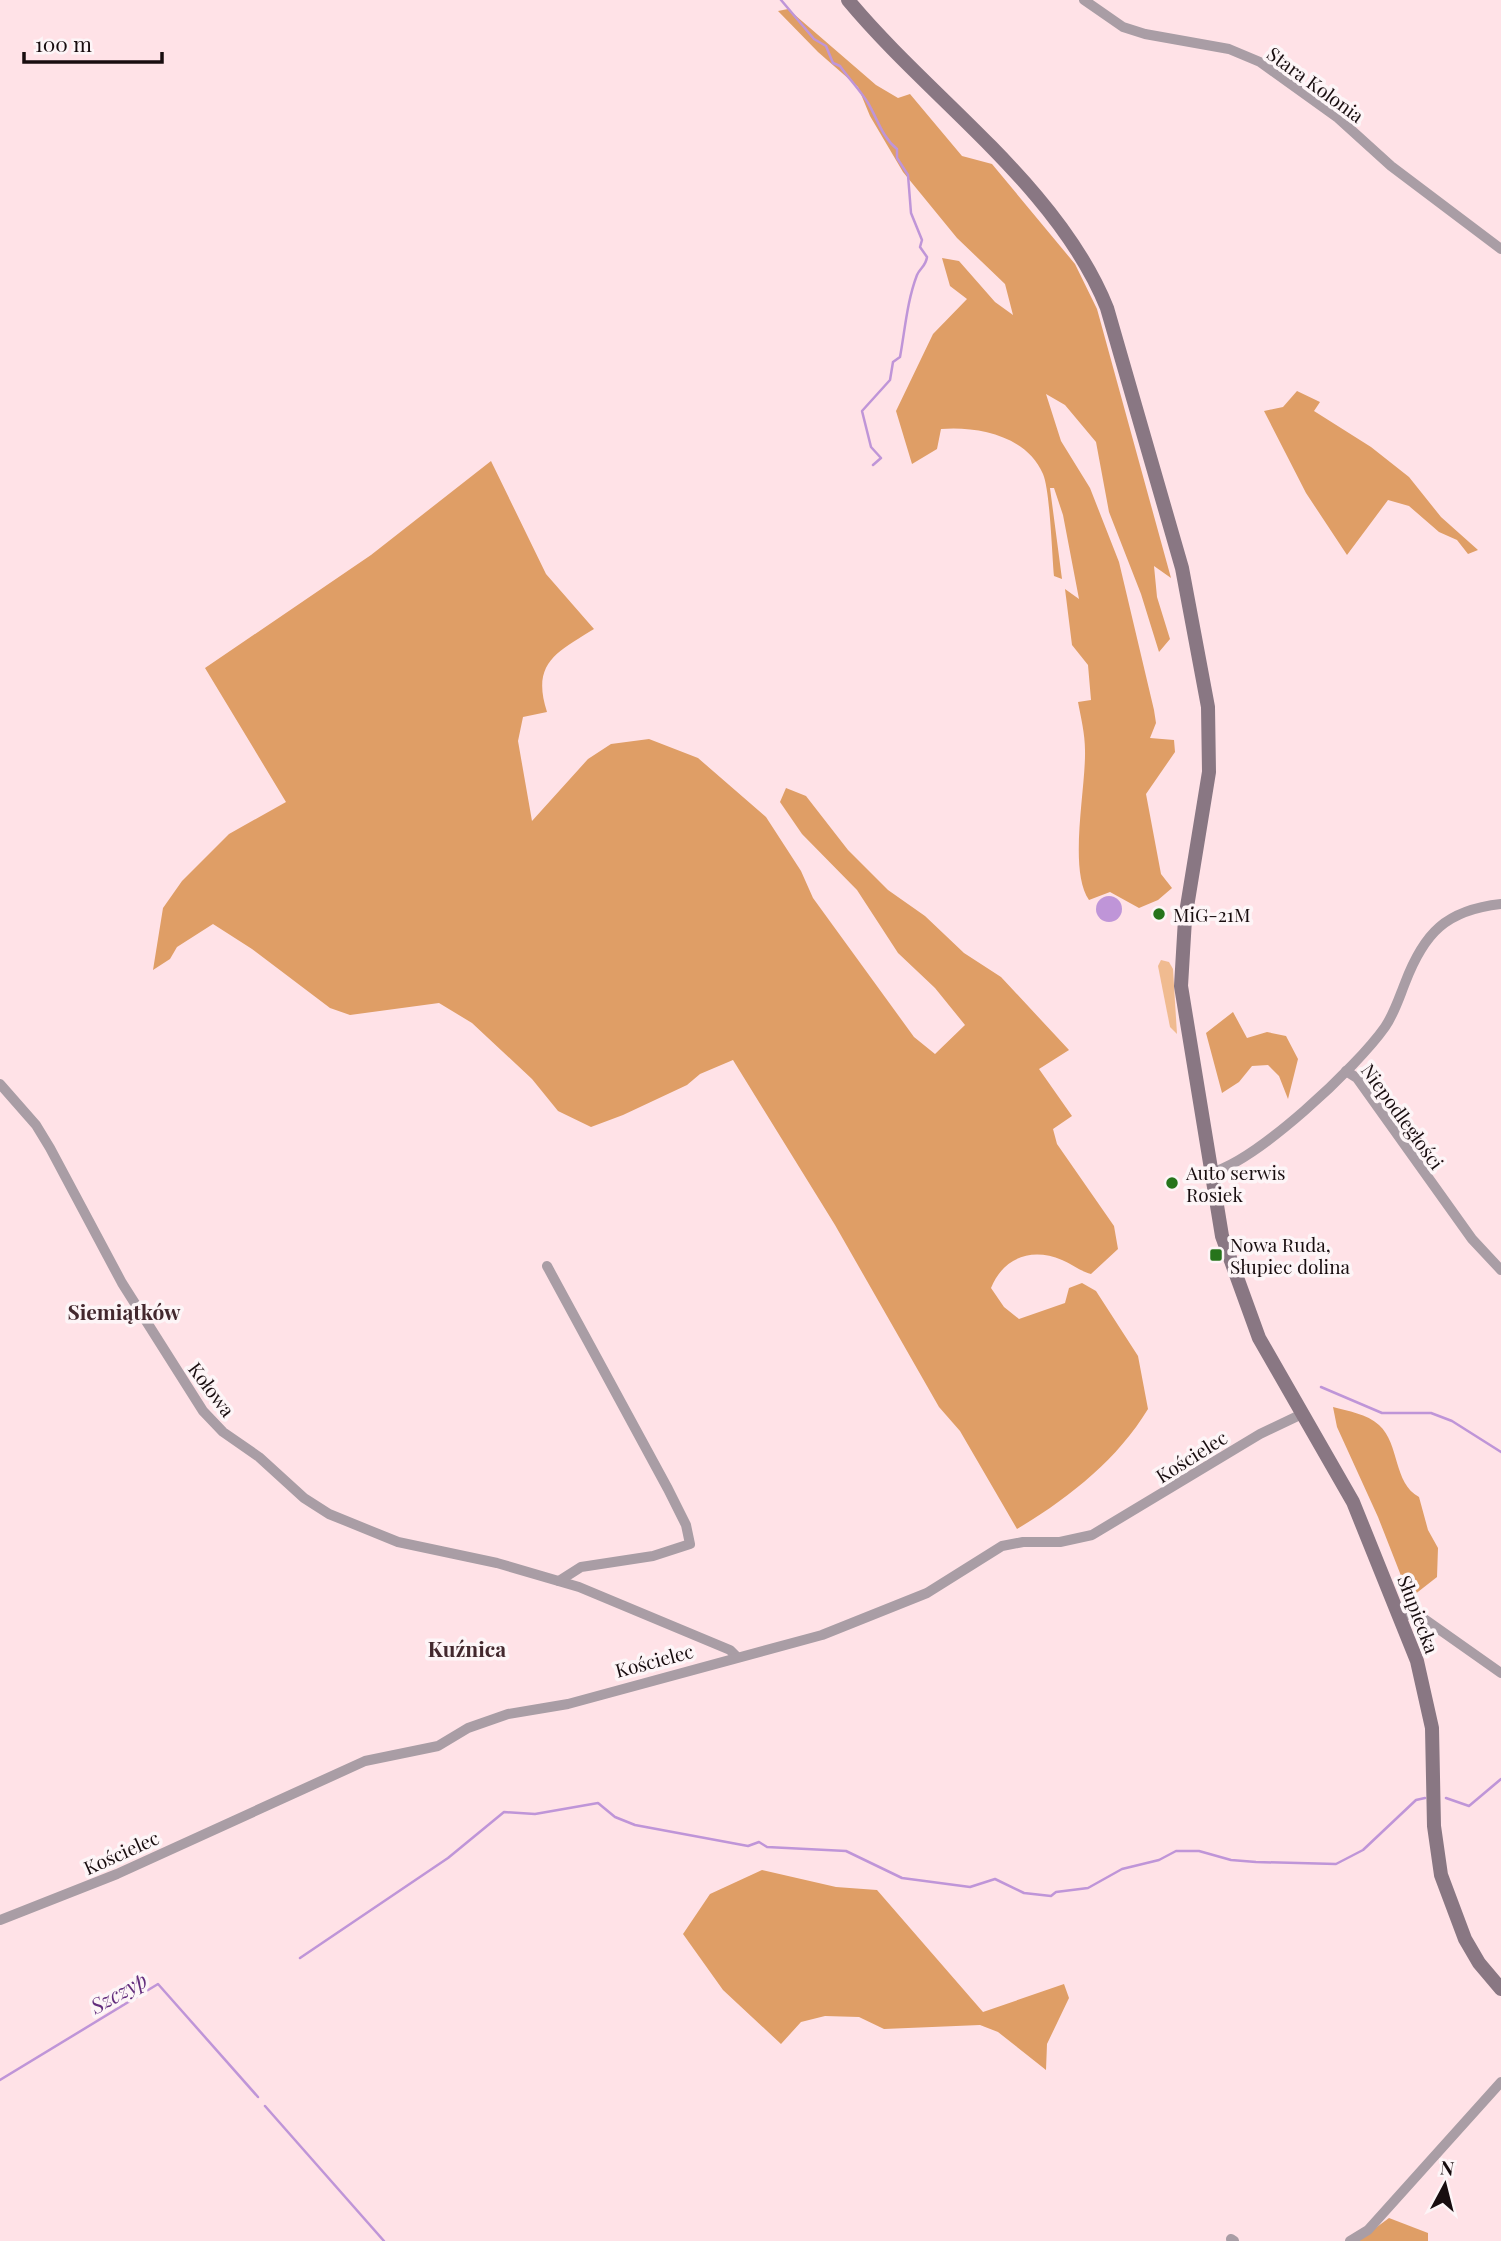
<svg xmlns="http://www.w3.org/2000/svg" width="1501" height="2241" viewBox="0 0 1501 2241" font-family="'Playfair Display',serif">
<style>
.green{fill:#f0bb90}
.forest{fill:#df9e66}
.water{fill:#bf95d8}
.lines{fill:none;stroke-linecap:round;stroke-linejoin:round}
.stream{stroke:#bf95d8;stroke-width:2.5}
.street{stroke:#a99da5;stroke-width:10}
.secondary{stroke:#897783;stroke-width:14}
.poi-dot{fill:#26741b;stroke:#fdf5f7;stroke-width:2.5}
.labels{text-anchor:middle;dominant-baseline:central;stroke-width:7;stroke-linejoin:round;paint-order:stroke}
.street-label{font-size:19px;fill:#180d0f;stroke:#fdf5f7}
.poi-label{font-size:19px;fill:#180d0f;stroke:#fdf5f7;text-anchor:start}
.neighbourhood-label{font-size:21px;font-weight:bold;fill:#43282e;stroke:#fdf5f7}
.water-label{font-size:21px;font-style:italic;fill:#622d7d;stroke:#fdf5f7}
</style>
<rect width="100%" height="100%" fill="#ffe2e7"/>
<path class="green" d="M1161,960L1169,962L1173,969L1177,1034L1170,1027L1158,966Z"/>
<g class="forest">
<path d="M788,9L876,85L898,98L910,94L962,156L992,164L1075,264L1097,309L1171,578L1154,566L1157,597L1170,639L1159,652L1141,594L1109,512L1096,442L1065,405L1046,394L1061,441L1090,488L1119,562L1154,710L1156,723L1150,738L1174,740L1175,752L1146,794L1161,874L1172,888L1158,900L1139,908L1110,892L1089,900C1068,869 1086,789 1085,750C1085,734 1081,718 1078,702L1091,700L1088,665L1072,645L1065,589L1079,599L1063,515L1054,488H1050L1062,579L1054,576C1052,555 1050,490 1043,474C1027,436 978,426 941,429L937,449L912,464L896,411L933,334L967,299L950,286L942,258L959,261L995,302L1013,315L1005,284L957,238L903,172L870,116L858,87L818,52L778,11Z"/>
<path d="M1297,391L1320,402L1314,411L1371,447L1409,477L1441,517L1478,550L1468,554L1457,540L1439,532L1409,506L1388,500L1347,555L1306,493L1264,411L1283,407Z"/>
<path d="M491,461L546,574L594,629C557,652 531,663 547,712L523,717L518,741L532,821L588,759L611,744L649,739L698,758L766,817L801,871L813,898L914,1037L935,1054L965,1025L935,988L898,953L857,890L802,834L780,802L786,788L806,796L848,850L888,890L925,916L964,953L1001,977L1069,1050L1039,1069L1072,1116L1053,1129L1057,1144L1114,1226L1118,1249L1091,1274C1080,1271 1072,1264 1062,1260C1031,1247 1003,1258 991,1288L1004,1307L1019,1319L1065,1303L1069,1288L1082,1283L1096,1291L1138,1356L1148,1409C1117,1460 1069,1498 1017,1529L960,1431L939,1407L835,1225L733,1060L700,1074L687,1085L623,1115L591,1127L558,1111L532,1079L472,1023L439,1003L350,1015L330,1008L252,949L213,924L177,947L170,959L153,970L163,908L182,881L229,834L286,802L205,668L371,555Z"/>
<path d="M1233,1012L1247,1038L1267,1032L1286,1036L1298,1059L1288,1099L1279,1076L1268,1065L1252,1066L1239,1082L1222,1093L1206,1033Z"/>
<path d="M1333,1407C1348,1411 1367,1414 1379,1425C1400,1444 1393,1483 1419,1497L1428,1530L1438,1548L1437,1577L1414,1595L1407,1591L1378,1517L1337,1427Z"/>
<path d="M762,1870L836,1887L877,1890L983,2012L1064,1984L1069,1998L1047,2044L1046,2070L998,2032L980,2025L884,2029L859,2017L825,2016L801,2022L781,2044L723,1990L683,1934L710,1894Z"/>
<path d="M1389,2218L1428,2233V2241H1358Z"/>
</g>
<circle class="water" cx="1109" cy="909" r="13"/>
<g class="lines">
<g class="stream">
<path d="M781,0L814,39L826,46L833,63L840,66C849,79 860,90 868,103C878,120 882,137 897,149V158L908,175L911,213L922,240L920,247L927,257C926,266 920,268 917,275C907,301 905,330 900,357L893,362L890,380L862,411L871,447L881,458L873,465"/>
<path d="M1321,1387L1382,1413H1431L1452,1421L1501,1452"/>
<path d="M1446,1798L1469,1806L1501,1779"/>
<path d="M300,1958L448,1858L504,1812L535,1814L598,1803L615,1817L635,1825L748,1846L759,1842L767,1847L846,1851L902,1878L970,1887L995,1879L1024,1893L1051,1896L1056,1892L1088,1888L1122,1869L1159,1860L1176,1851H1199L1231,1860L1256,1862L1336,1864L1363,1850L1416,1800L1425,1798"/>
<path d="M0,2080L158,1984L258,2097"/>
<path d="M265,2106L384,2241"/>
</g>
<g class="street">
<path d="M1084,0L1123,27L1145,34L1229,49L1260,62L1338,118L1391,166L1501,249"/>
<path d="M1346,1071L1357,1078L1472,1239L1501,1270"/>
<path d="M0,1084L36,1125L50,1148L122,1283L203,1411L223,1432L259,1457L304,1498L329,1514L398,1542L497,1563L579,1587L730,1650L736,1656"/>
<path d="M1210,1173C1257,1161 1357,1067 1385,1027C1394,1014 1399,998 1405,983C1424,933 1446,910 1501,904"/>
<path d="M547,1266L668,1489L686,1525L690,1544L653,1556L581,1567L559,1581"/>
<path d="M1401,1617L1410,1614L1423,1618L1501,1673"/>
<path d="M0,1920L117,1874L365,1761L438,1746L468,1728L508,1714L568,1704L822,1635L927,1593L1002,1546L1023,1542H1060L1092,1535L1260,1434L1302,1414"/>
<path d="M1231,2239L1234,2241"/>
<path d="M1350,2241L1368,2230L1501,2082"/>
</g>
<path class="secondary" d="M848,0C931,100 1058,186 1107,308L1182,568L1208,707L1209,772L1185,919L1181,986L1222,1236L1259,1338L1353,1502L1417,1661L1432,1728L1434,1826L1441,1875L1465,1939L1479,1963L1501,1989"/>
</g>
<g class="poi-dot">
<circle cx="1159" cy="914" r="7"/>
<circle cx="1172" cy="1183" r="7"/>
<rect x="1209" y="1248" width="14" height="14" rx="3.5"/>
</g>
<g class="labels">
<g class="street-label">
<text transform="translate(1316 84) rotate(36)">Stara Kolonia</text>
<text transform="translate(1403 1116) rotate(54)">Niepodległości</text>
<text transform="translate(212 1389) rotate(53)">Kołowa</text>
<text transform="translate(1191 1456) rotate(-32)">Kościelec</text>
<text transform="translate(1419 1614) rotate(69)">Słupiecka</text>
<text transform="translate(654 1660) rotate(-15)">Kościelec</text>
<text transform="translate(121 1852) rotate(-24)">Kościelec</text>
</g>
<g class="poi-label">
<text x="1173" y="914">MiG-21M</text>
<text x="1186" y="1172">Auto serwis<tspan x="1186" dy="22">Rosiek</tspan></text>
<text x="1230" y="1244">Nowa Ruda,<tspan x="1230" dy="22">Słupiec dolina</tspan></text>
</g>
<g class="neighbourhood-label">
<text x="124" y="1311">Siemiątków</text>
<text x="467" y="1648">Kuźnica</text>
</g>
<g class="water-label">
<text transform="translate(118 1992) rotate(-29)">Szczyp</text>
</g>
</g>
<g transform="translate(1445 2185) rotate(7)" stroke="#fdf5f7" stroke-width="5" paint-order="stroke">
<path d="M0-5L12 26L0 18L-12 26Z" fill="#180d0f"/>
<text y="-10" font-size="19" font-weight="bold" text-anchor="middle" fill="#180d0f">N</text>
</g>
<path d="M24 52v10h138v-10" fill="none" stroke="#180d0f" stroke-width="3.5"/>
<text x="35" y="52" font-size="21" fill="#180d0f" stroke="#fdf5f7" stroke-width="5" paint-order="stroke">100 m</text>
</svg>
